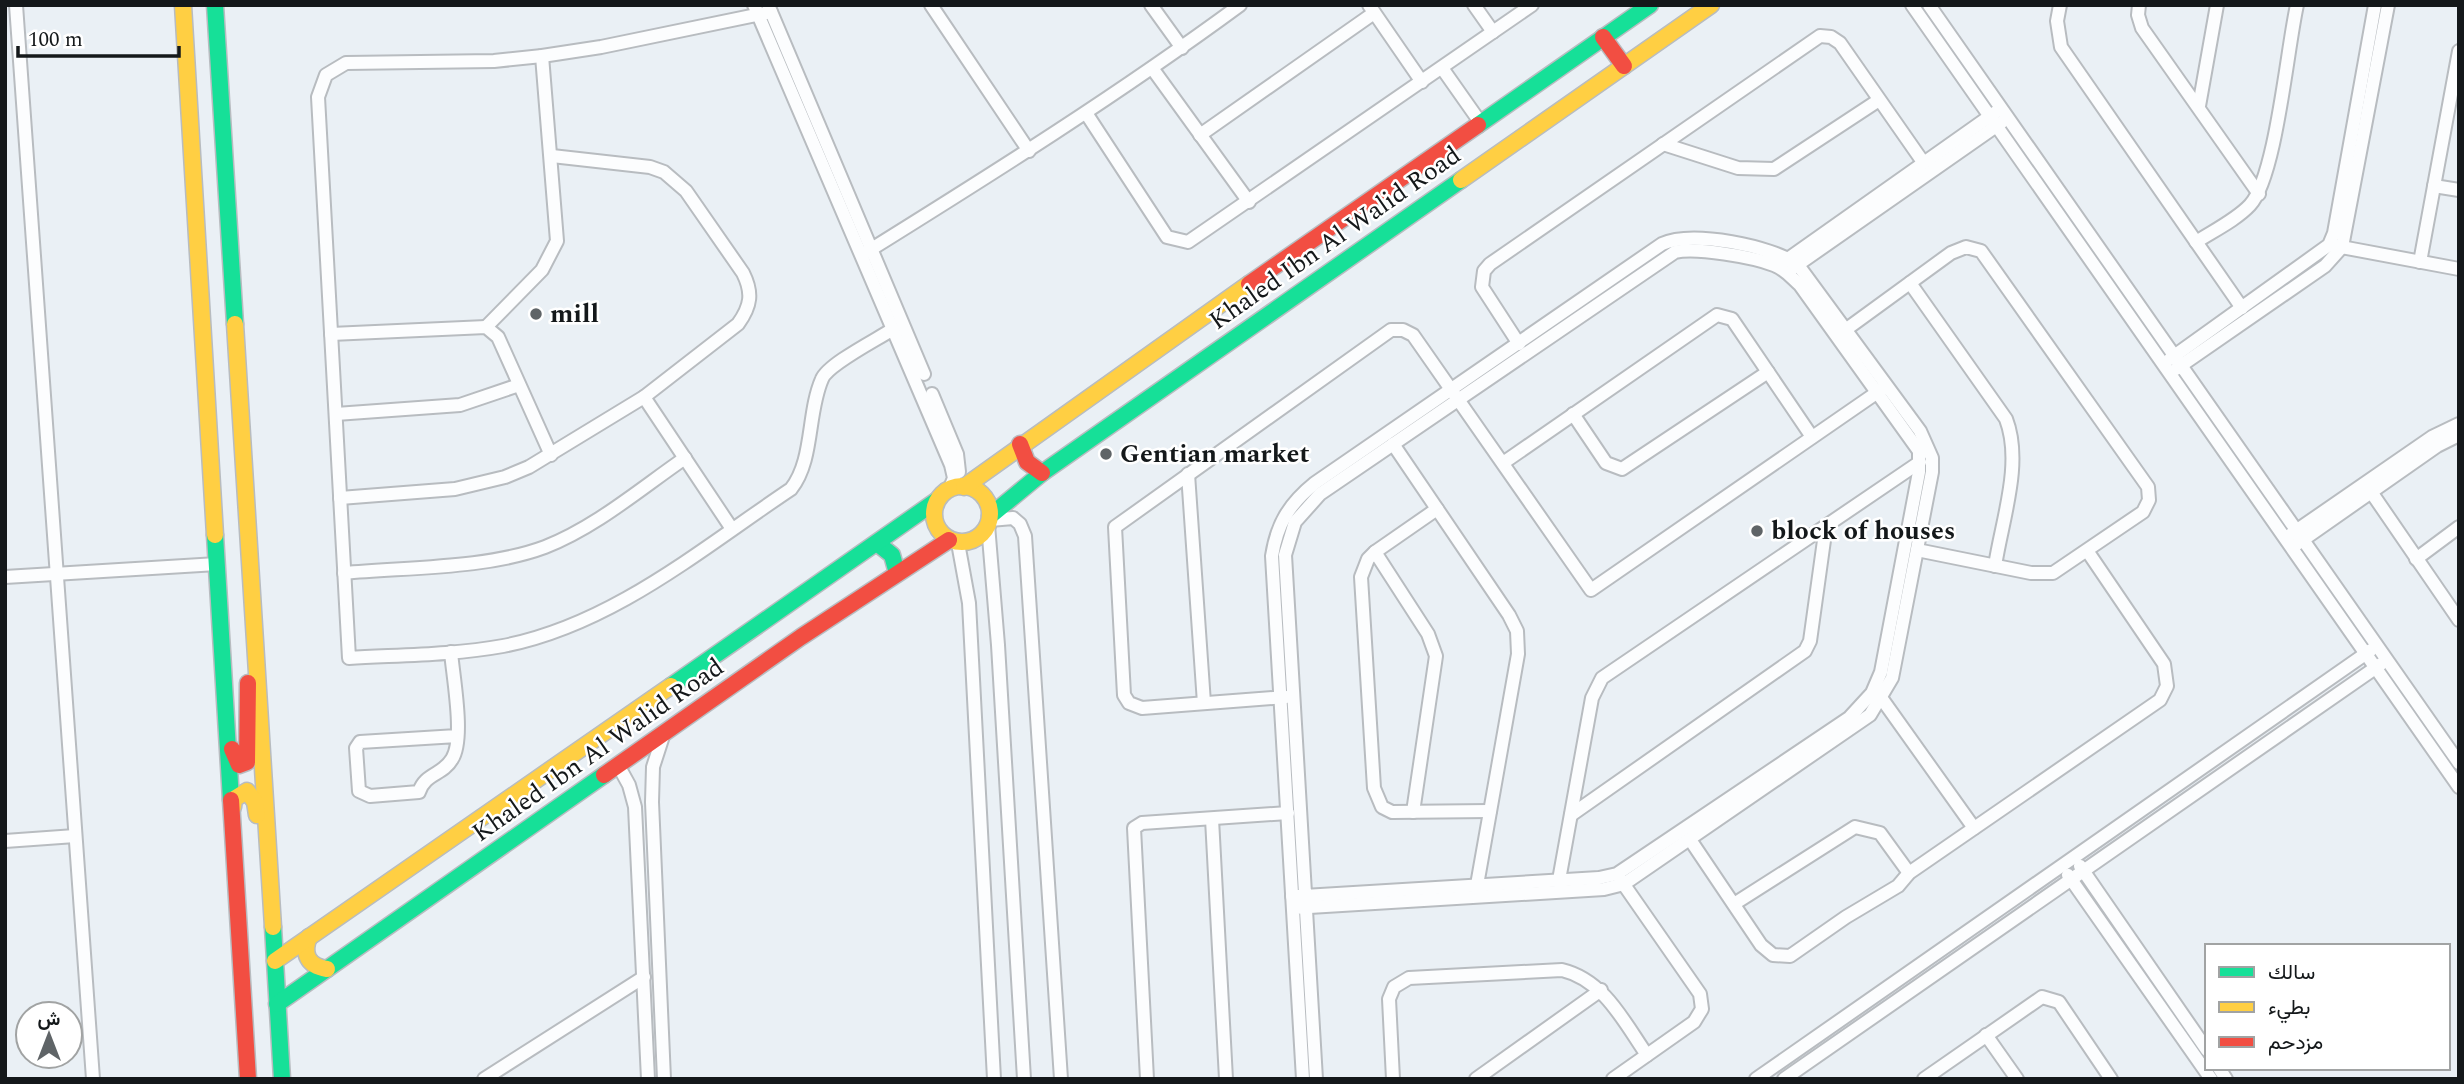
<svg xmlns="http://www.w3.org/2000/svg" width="2464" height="1084" viewBox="0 0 2464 1084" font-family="Spectral,Vazirmatn,serif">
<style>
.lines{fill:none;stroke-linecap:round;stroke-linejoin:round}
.street-casing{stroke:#b8bcc0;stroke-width:16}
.fast-casing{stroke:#b8bcc0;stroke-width:19}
.slow-casing{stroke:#b8bcc0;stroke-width:19}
.jam-casing{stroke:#b8bcc0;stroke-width:19}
.street{stroke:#fcfdfe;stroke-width:12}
.fast{stroke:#16e098;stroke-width:16}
.slow{stroke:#ffcf43;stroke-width:16}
.jam{stroke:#f24e42;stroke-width:16}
.poi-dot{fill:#5f6467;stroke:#fff;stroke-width:2.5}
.labels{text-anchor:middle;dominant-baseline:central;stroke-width:5;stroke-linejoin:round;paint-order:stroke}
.street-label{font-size:26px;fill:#14181a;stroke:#fff}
.poi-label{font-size:26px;font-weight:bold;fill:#14181a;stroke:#fff;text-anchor:start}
</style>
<rect width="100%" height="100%" fill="#eaf0f5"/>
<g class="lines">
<g class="street-casing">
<g id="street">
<path d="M16,5L93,1079"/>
<path d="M754,5L951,465L954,478L950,488"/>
<path d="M931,5L1029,151"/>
<path d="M1151,5L1182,48"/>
<path d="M1369,5L1422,82"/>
<path d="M1474,5L1493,32"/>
<path d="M1912,5L2459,787"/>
<path d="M1929,5L2459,763"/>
<path d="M2060,5L2057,21L2061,47L2242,308"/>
<path d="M2139,5L2138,15L2142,28L2259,194"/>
<path d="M769,7L924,374"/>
<path d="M771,12L601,47L542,56L494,61L346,63L326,75L318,97L349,658C400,655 453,655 503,646C612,625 701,549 791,489C814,460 807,413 822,379C828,364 878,339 893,329"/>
<path d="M1152,68L1249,202"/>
<path d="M1442,68L1480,122"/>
<path d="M2199,106L2217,5"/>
<path d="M1086,113L1167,237L1188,242L1532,5"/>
<path d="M1200,135L1374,13"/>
<path d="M1663,144L1738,168L1774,169L1879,100"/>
<path d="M2434,186L2459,190"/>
<path d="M2196,242C2213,231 2236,220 2250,205C2276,177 2287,49 2297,5"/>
<path d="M2336,246L2459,269"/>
<path d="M865,253C992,174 1119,94 1240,5"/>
<path d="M1785,261L1996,112"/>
<path d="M2420,262L2459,51"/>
<path d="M1793,268L2002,122"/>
<path d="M1910,283L2006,419C2023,463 2002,520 1995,566"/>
<path d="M486,327L542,270L557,241L542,56"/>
<path d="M1848,328L1951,253L1966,247L1981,251L2148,487L2149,500L2143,512L2053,573H2031L1917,550"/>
<path d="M331,334L486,327L498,337L551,455"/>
<path d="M1519,344L1482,287L1484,271L1490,264L1820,36L1831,37L1840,43L1923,162"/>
<path d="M2170,359L2329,245L2334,233L2375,5"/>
<path d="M2176,369L2325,266L2342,247L2388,5"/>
<path d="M932,394L957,454L959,472"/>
<path d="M644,397L732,529"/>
<path d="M336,414L460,405L519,385"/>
<path d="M1573,414L1606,463L1622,469L1768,372"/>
<path d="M1393,444L1509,615L1517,631L1518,654L1477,885"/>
<path d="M1503,463L1717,315L1732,319L1812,437"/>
<path d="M1188,474L1204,703"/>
<path d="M2367,486L2459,620"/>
<path d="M340,498L455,489L505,477L529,467L644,397L738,324C751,306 753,293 743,273L686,191L664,172L650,167L552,156"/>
<path d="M1437,509L1375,552L1368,559L1361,577L1374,788L1382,807L1392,812L1490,811"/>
<path d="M990,520L1013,518L1020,524L1025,536L1061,1079"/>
<path d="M988,525L998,645L1024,1079"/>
<path d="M2290,535L2432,437L2459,424"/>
<path d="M958,543L969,603L994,1079"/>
<path d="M2297,544L2437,446L2459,435"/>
<path d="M1375,552L1428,634L1436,656L1413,812"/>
<path d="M2416,559L2459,527"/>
<path d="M344,573C408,567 486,569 545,547C596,527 640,489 685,458"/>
<path d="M5,577L217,564"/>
<path d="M451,652C453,677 465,739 452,759C443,775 425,773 419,792L370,796L359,791L356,748L360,742L457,736"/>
<path d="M1286,697L1142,708L1129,703L1124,695L1115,527L1391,330H1403L1413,335L1591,590L1885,387"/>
<path d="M1882,699L1974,828"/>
<path d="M664,733L653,767L652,802L664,1079"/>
<path d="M618,765L629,785L635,807L648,1079"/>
<path d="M1571,815L1805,651L1810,641L1826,526"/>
<path d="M1212,819L1226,1079"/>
<path d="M5,841L75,836"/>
<path d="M1691,841L1761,945L1773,955L1790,956L1846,917L1898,886L1909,873L2160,700L2167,686L2164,664L2088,552"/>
<path d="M2080,866L2207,1050"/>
<path d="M2068,875L2211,1079"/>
<path d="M1559,880L1592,698L1602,678L1920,462"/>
<path d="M1292,896H1304L1599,878L1617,874L1849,718L1872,693L1881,672L1919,472V451L1800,285C1792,278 1785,269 1774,265C1753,257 1696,247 1675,252L1320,494L1295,522L1285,555L1316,1079"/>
<path d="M1734,904L1855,827L1880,833L1909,873"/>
<path d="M1293,908L1604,889L1624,884L1870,715L1892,678L1932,472V458L1920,431L1798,265C1772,246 1692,230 1662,244L1315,483C1289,504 1277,524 1272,556L1303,1079"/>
<path d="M1986,1035L2017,1079"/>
<path d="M2219,1068L2226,1079"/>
<path d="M484,1079L644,977"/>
<path d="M1147,1079L1134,828L1142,823L1288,813"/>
<path d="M1393,1079L1389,999L1394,987L1409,978L1562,970C1604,980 1624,1022 1647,1055"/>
<path d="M1476,1079L1601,990"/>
<path d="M1613,1079L1694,1022L1702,1009L1700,994L1620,879"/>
<path d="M1756,1079L2371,650"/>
<path d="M1784,1079L2381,664"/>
<path d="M1924,1079L2042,997L2059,1002L2111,1079"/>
</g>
</g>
<g class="fast-casing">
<g id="fast">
<path d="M215,5L235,324"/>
<path d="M1478,125L1650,5"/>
<path d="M990,516L1042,473L1461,180"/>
<path d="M215,535L231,800"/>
<path d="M877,543L892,555L897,573"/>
<path d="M671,686L936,501"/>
<path d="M273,927L282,1079"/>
<path d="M277,1004L604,775"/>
</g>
</g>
<g class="slow-casing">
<g id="slow">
<path d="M183,5L215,535"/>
<path d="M1461,180L1711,5"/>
<path d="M235,324L273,927"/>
<circle cx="962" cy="514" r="28"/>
<path d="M964,487L1249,284"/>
<path d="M233,807L234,799L247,791L255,802L257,815"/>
<path d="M309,937C302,954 308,966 327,969"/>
<path d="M275,961L671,686"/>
</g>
</g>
<g class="jam-casing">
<g id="jam">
<path d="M1603,37L1624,66"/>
<path d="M1249,284L1478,125"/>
<path d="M1020,444L1027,462L1042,473"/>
<path d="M232,749L239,765L247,762L248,683"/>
<path d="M604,775L801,637L949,540"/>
<path d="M231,800L248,1079"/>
</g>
</g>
<use href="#street" class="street"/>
<use href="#fast" class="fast"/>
<use href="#slow" class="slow"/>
<use href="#jam" class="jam"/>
</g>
<g class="poi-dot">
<circle cx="536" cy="314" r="7"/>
<circle cx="1106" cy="454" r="7"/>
<circle cx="1757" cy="531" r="7"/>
</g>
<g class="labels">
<g class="street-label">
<text transform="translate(1335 238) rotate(-35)">Khaled Ibn Al Walid Road</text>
<text transform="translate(598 750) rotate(-35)">Khaled Ibn Al Walid Road</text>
</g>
<g class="poi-label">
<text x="550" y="314">mill</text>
<text x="1120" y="454">Gentian market</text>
<text x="1771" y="531">block of houses</text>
</g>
</g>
<rect width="2464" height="1084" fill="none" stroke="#14181a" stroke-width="14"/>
<rect x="2205" y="944" width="245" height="126" fill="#ffffff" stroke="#a1a3a3" stroke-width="2"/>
<rect x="2219" y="967" width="35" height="10" fill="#16e098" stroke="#a1a3a3" stroke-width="2"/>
<text x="2268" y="979" font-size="21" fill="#14181a">سالك</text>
<rect x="2219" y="1002" width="35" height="10" fill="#ffcf43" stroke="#a1a3a3" stroke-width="2"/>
<text x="2268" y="1014" font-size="21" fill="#14181a">بطيء</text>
<rect x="2219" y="1037" width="35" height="10" fill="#f24e42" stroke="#a1a3a3" stroke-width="2"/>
<text x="2268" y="1049" font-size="21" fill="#14181a">مزدحم</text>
<g transform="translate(49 1035)"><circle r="33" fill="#ffffff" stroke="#a1a3a3" stroke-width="2"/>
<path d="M0-5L12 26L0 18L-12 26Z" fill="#5f6467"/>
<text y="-10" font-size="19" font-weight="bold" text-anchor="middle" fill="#14181a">ش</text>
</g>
<path d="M18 46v10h161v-10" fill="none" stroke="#14181a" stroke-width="3.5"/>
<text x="28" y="46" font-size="21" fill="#14181a" stroke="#ffffff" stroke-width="5" paint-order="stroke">100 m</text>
</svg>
